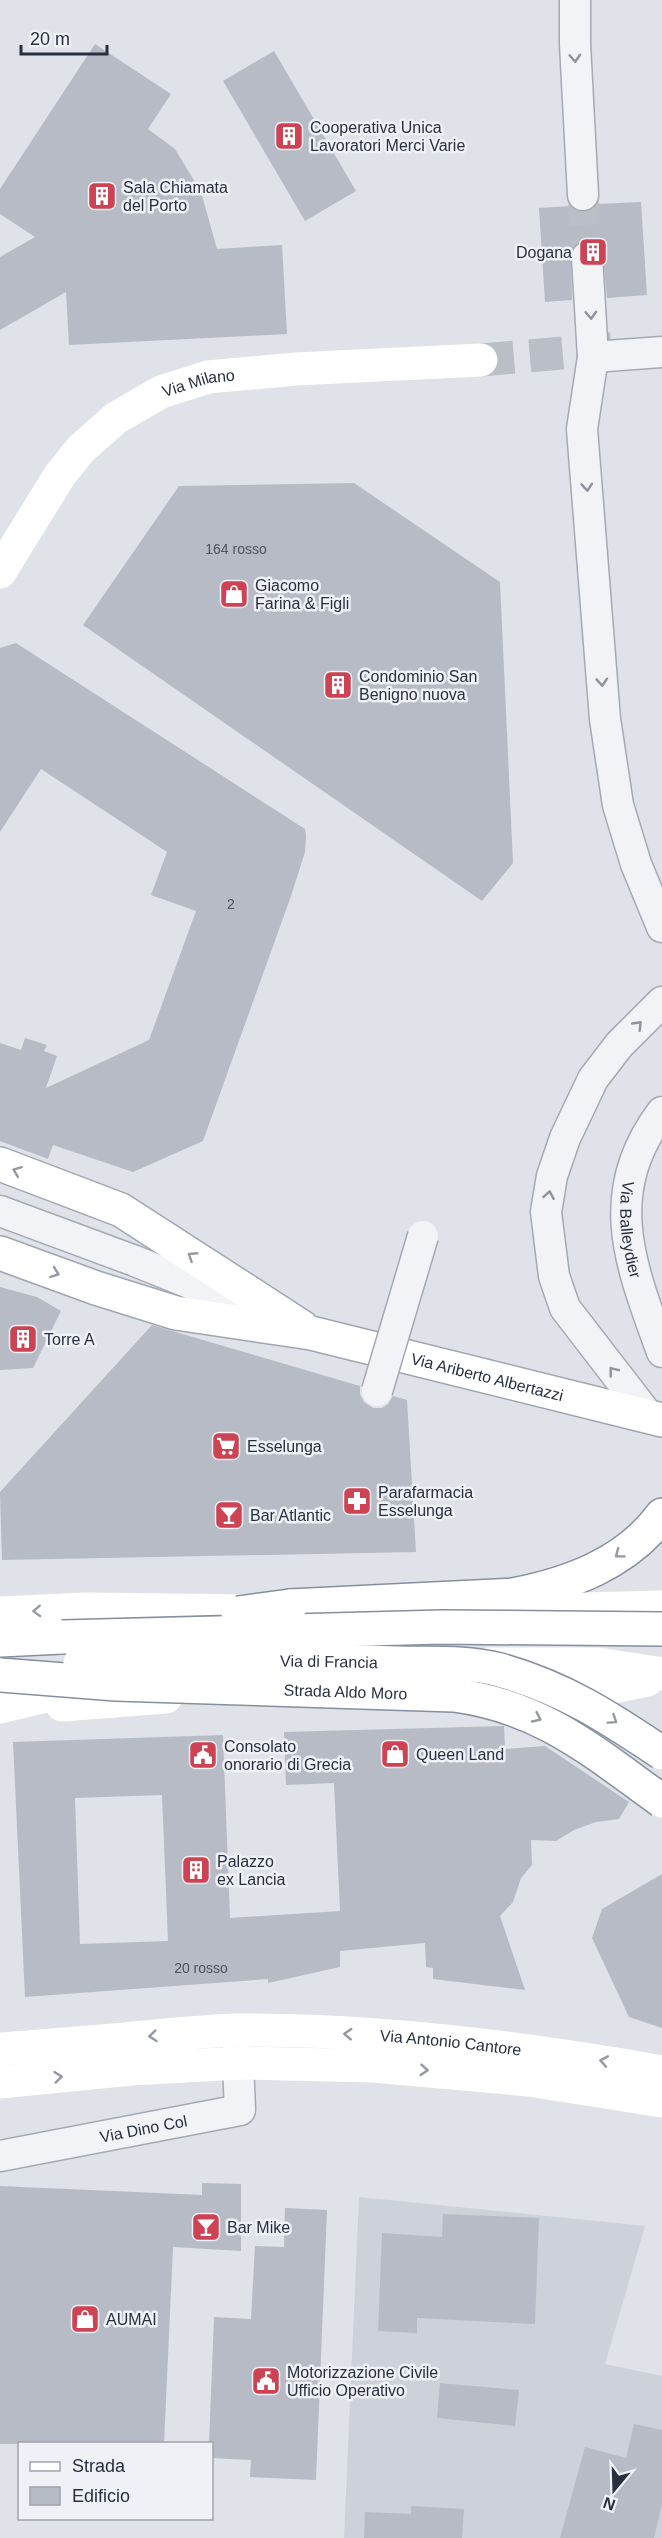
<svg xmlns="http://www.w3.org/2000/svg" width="662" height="2538" viewBox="0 0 662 2538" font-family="Helvetica,sans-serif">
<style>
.built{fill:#cdd1da}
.building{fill:#b6bbc5;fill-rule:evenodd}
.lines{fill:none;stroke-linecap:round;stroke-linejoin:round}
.street-tunnel{stroke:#babec6;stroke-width:30;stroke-dasharray:30 15;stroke-linecap:butt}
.secondary-tunnel{stroke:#babec6;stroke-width:33;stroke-dasharray:33 16;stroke-linecap:butt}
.street-casing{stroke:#a4a9b2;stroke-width:33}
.primary-casing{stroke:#9ea6b4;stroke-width:36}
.highway-casing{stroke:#868f9f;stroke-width:36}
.street{stroke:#f2f3f7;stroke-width:30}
.secondary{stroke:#fff;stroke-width:33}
.primary{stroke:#fff;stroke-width:33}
.highway{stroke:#fff;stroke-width:33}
.street-bridge-casing{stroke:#a4a9b2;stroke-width:33;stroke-linecap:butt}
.highway-bridge-casing{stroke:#868f9f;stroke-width:36;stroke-linecap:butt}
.street-bridge{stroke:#f2f3f7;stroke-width:30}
.highway-bridge{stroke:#fff;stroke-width:33}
.oneway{stroke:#8d929c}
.oneway2{stroke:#9498a0}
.labels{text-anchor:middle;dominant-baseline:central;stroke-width:5;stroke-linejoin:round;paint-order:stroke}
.number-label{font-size:14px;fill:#4c5361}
.poi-label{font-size:16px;fill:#283040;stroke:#eff1f6;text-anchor:start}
.street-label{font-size:16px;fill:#283040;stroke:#eff1f6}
</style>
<rect width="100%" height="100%" fill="#dfe2e8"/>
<path class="built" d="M359,2197L645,2226L605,2364L662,2376V2538H344Z"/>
<g class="building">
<path d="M95,44L171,94L148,129L175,149L201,192L217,249L282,245L287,334L69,345L66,292L0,330V257L35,237L0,214V189Z"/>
<path d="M274,51L356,191L305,221L223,81Z"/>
<path d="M641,202L647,295L607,298L602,248L595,242L587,240L577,243L571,250L572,300L545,302L539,208L570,206L576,211L584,212L592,210L597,204Z"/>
<path d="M354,483L500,582L513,863L482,901L83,625L179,486Z"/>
<path d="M16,643L305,829L306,836L305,852L291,896L203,1141L133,1172L53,1145L48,1159L0,1141V1043L21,1050L25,1038L47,1045L44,1051L57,1056L46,1088L149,1040L196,911L151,895L167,852L41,769L0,832V648Z"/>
<path d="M0,1287L37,1297L61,1311L33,1368L0,1370Z"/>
<path d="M152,1325L360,1386V1394L364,1402L373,1408H382L388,1404L393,1396L407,1400L416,1552L2,1560L0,1492Z"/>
<path d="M504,1726L505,1749L545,1746L629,1802L619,1819L596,1822L574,1830L556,1841L531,1840L532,1865L521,1878L513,1902L500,1916L525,1990L433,1979V1968L426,1967L425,1943L340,1951V1967L268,1983V1979L25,1997L13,1742L223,1735L230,1918L340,1911L334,1783L286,1785L284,1732ZM162,1795L168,1941L80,1944L75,1798Z"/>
<path d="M662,1874V2028L629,2017L592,1938L602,1909Z"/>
<path d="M202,2183L241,2184V2251L173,2247L164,2444H0V2186L202,2195Z"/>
<path d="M285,2208L327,2210L316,2480L250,2477L251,2460L212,2458V2444H209L214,2317L251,2319L255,2246L284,2247Z"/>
<path d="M443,2214L539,2218L535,2324L417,2318V2333L378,2331L382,2233L442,2237Z"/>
<path d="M440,2383L519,2390L515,2426L437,2418Z"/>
<path d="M634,2424L662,2430V2504L654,2538H560L585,2447L626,2458Z"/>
<path d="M411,2506L464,2509L462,2538H364L365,2512L411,2514Z"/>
</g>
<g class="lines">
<path class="street-tunnel" d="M583,195L587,257"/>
<path class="secondary-tunnel" d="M481,360L621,348"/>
<g class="street-casing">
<g id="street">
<path d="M575,0V44L583,195"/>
<path d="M587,257L593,357L582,429L605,719L618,805L636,864L662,927"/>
<path d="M593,357L662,352"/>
<path id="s1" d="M662,1112C600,1194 631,1266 662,1352"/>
<path d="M0,1211L135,1261L266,1314"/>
<path d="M649,1417L565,1308L554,1276L546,1212L552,1176L565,1138L593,1079L619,1045L662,1002"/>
<path id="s2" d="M0,2156L240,2110L237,2039"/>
</g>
</g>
<g class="primary-casing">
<g id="primary">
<path d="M0,1164L121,1210L302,1327"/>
<path id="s5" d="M0,1253L96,1288L176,1313L311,1333L662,1420"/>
</g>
</g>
<g class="highway-casing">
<g id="highway">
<path d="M290,1606L513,1595C570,1584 627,1563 662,1515"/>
<path d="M0,1640L62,1637"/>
</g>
</g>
<use href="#street" class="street"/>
<g class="secondary">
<path id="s3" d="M0,572L60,475L81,449L116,418L161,392L208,377L296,369L481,360"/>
<path d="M472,1612L662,1607"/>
<path d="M0,1613L85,1609L267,1611"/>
<path d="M489,1664H598L662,1674"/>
<path d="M460,1689L598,1690L647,1680"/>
<path d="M62,1705L166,1697"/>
<path d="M0,1707L92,1685"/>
<path id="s4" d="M0,2049C48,2045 97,2042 145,2037C176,2034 206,2031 236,2030C379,2029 522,2047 662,2072"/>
<path d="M0,2082L131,2069L240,2063L373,2066L529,2080L662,2101"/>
</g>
<use href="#primary" class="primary"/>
<use href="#highway" class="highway"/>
<g class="street-bridge-casing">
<path id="street-bridge" d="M377,1391L423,1236"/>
</g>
<g class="highway-bridge-casing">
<g id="highway-bridge">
<path d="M238,1613L290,1606"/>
<path d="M62,1637L441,1627L662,1629"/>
<path id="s6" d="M80,1663L113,1661C207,1661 302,1659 396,1663C430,1664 468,1661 500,1670C564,1688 608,1717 662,1753"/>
<path id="s7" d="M0,1675L116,1684L454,1695C543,1707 592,1751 662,1801"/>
</g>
</g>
<use href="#street-bridge" class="street-bridge"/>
<use href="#highway-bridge" class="highway-bridge"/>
</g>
<defs><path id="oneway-chevron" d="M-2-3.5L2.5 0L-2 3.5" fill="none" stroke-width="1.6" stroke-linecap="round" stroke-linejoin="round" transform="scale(1.5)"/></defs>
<g class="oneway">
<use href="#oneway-chevron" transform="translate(575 58) rotate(87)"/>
<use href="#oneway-chevron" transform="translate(591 315) rotate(87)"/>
<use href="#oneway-chevron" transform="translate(587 487) rotate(86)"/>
<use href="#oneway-chevron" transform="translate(602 682) rotate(86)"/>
<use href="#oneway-chevron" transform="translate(638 1025) rotate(-46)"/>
<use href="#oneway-chevron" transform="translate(549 1195) rotate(-80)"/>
<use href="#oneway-chevron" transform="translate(613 1371) rotate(-128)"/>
</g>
<g class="oneway2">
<use href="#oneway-chevron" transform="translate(17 1171) rotate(-159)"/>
<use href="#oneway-chevron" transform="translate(192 1256) rotate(-147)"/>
<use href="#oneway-chevron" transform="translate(55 1273) rotate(20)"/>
<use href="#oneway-chevron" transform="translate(619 1554) rotate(143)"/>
<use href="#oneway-chevron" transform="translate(37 1611) rotate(178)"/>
<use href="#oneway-chevron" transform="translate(537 1718) rotate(25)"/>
<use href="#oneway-chevron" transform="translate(613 1720) rotate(34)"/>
<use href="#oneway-chevron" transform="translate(348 2034) rotate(-177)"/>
<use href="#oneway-chevron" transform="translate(153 2036) rotate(174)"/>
<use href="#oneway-chevron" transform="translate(604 2061) rotate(-170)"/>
<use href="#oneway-chevron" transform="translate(424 2070) rotate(4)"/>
<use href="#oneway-chevron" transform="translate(58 2077) rotate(-6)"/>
</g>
<defs>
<g id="building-square" transform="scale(1.5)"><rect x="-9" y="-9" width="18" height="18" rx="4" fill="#ce4353" stroke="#eff1f6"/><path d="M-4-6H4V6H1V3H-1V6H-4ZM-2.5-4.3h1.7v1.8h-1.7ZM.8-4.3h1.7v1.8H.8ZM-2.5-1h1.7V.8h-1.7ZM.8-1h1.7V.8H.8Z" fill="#fff"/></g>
<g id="shop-square" transform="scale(1.5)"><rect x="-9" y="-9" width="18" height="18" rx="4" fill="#ce4353" stroke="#eff1f6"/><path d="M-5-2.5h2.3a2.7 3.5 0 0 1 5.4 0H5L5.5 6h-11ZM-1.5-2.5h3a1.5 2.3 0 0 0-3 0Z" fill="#fff"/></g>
<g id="supermarket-square" transform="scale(1.5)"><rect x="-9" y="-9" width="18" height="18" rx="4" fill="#ce4353" stroke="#eff1f6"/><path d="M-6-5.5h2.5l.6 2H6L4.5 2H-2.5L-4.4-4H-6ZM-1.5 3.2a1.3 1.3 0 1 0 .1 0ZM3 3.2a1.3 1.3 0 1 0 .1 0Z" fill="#fff"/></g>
<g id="pharmacy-square" transform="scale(1.5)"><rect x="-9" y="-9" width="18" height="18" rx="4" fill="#ce4353" stroke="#eff1f6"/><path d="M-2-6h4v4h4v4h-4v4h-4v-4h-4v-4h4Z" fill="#fff"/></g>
<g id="bar-square" transform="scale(1.5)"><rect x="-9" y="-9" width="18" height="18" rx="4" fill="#ce4353" stroke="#eff1f6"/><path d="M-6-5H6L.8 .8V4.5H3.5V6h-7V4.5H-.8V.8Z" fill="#fff"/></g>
<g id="civic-square" transform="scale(1.5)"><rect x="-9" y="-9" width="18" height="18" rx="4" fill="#ce4353" stroke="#eff1f6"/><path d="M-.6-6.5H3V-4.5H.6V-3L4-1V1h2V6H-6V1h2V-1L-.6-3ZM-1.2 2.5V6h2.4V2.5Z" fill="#fff"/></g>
</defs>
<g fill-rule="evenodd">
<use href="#building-square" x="289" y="136"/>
<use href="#building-square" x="102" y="196"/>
<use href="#building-square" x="593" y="252"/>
<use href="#shop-square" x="234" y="594"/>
<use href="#building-square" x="338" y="685"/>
<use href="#building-square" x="23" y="1339"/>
<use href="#supermarket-square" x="226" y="1446"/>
<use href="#pharmacy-square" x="357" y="1501"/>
<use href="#bar-square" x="229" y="1515"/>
<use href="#shop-square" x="395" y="1754"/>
<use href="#civic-square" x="203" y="1755"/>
<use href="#building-square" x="196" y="1870"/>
<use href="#bar-square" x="206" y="2227"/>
<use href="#shop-square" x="85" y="2319"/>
<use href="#civic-square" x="266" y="2381"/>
</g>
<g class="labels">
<g class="number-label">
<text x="236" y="549">164 rosso</text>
<text x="231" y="904">2</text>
<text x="201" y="1968">20 rosso</text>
</g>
<g class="poi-label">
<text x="310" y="127">Cooperativa Unica<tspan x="310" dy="18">Lavoratori Merci Varie</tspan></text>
<text x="123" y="187">Sala Chiamata<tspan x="123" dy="18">del Porto</tspan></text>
<text x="572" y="252" text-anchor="end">Dogana</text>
<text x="255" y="585">Giacomo<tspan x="255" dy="18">Farina &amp; Figli</tspan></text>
<text x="359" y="676">Condominio San<tspan x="359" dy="18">Benigno nuova</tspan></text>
<text x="44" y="1339">Torre A</text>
<text x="247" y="1446">Esselunga</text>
<text x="378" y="1492">Parafarmacia<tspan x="378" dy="18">Esselunga</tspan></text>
<text x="250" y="1515">Bar Atlantic</text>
<text x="224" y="1746">Consolato<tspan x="224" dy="18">onorario di Grecia</tspan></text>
<text x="416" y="1754">Queen Land</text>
<text x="217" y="1861">Palazzo<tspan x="217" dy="18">ex Lancia</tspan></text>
<text x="227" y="2227">Bar Mike</text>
<text x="106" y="2319">AUMAI</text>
<text x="287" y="2372">Motorizzazione Civile<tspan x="287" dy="18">Ufficio Operativo</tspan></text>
</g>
<g class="street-label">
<text stroke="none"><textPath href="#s3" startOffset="285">Via Milano</textPath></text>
<text stroke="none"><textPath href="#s1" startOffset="126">Via Balleydier</textPath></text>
<text stroke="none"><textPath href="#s5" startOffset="504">Via Ariberto Albertazzi</textPath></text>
<text stroke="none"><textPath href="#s6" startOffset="249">Via di Francia</textPath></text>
<text stroke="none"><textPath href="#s7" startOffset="346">Strada Aldo Moro</textPath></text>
<text stroke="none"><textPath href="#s4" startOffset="452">Via Antonio Cantore</textPath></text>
<text stroke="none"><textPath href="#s2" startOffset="146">Via Dino Col</textPath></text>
</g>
</g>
<rect x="18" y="2442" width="195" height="78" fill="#eff1f6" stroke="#9fa4ad" stroke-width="1.5"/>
<rect x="30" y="2462" width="30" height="9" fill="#ffffff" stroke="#9fa4ad" stroke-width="1.5"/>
<text x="72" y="2472" font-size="18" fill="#283040">Strada</text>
<rect x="30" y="2487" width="30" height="18" fill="#b6bbc5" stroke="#9fa4ad" stroke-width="1.5"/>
<text x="72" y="2502" font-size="18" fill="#283040">Edificio</text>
<g transform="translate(614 2490) rotate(199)" stroke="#eff1f6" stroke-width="4.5" paint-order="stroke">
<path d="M0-4.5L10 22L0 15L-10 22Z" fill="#283040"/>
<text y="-9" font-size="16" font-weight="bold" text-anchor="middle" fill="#283040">N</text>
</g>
<path d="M21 45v9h86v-9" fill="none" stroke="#283040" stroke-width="3"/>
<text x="30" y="45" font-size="18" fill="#283040" stroke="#eff1f6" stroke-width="4.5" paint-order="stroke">20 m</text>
</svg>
